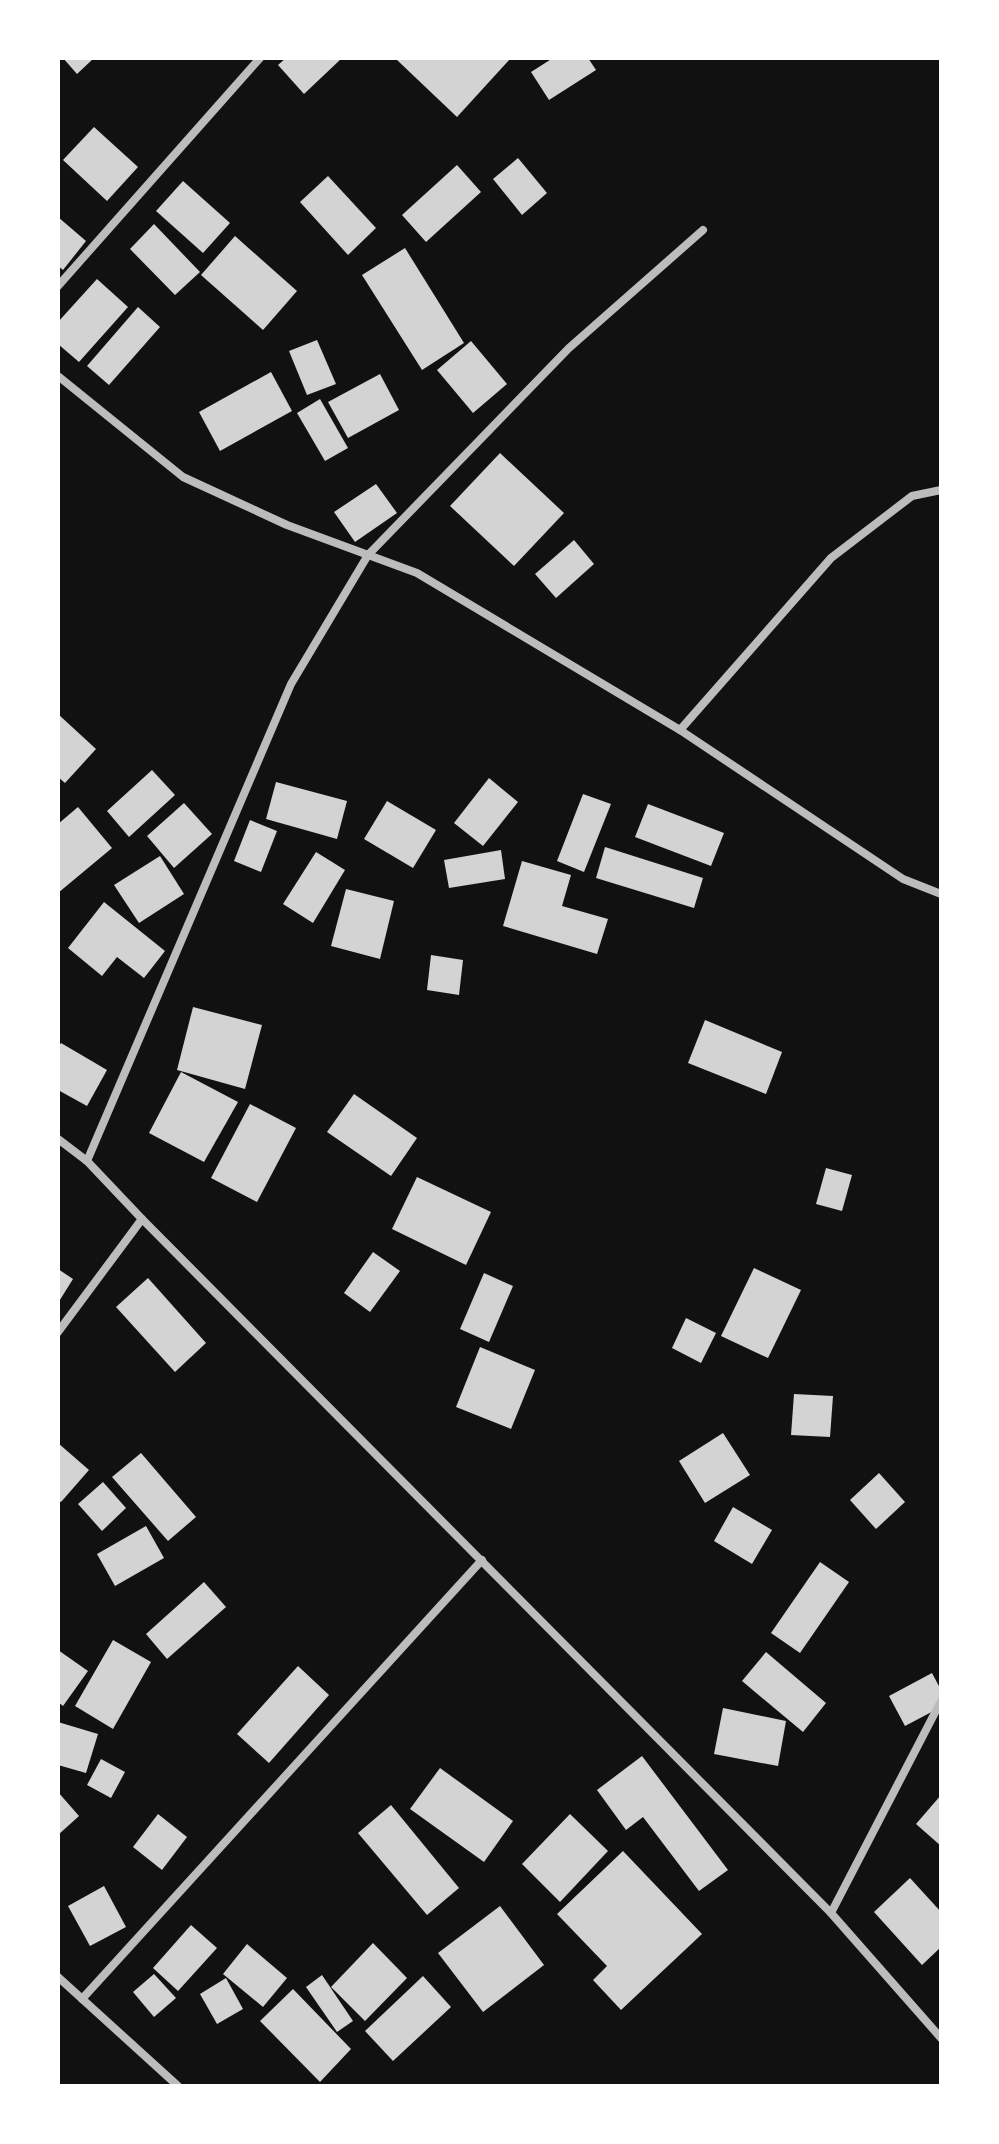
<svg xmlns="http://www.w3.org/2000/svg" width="999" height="2144" viewBox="0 0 999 2144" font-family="'DM Sans',sans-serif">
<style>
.building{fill:#d3d3d3}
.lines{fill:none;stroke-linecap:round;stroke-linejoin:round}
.minor{stroke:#bcbcbc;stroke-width:8}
</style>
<rect width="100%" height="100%" fill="#111"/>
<g class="building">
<path d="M63,58H94L77,74Z"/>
<path d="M286,58H342L304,94L278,65Z"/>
<path d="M399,58H511L457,117L397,60Z"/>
<path d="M553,58H588L596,70L549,100L531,72Z"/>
<path d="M94,127L138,167L107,201L63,160Z"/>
<path d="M518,158L547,193L522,215L493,179Z"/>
<path d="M457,165L481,192L426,242L402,215Z"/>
<path d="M328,176L376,228L348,255L300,202Z"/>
<path d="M183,181L230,223L203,253L156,211Z"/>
<path d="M58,217L86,241L63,270L58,266Z"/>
<path d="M154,224L200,272L175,295L130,249Z"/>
<path d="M235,236L297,291L263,330L201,275Z"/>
<path d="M405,248L464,343L422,370L362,275Z"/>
<path d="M97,279L128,307L79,362L58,344V322Z"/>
<path d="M138,307L160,327L109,385L87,366Z"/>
<path d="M317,340L336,384L307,395L289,351Z"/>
<path d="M471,341L507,384L473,413L437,370Z"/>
<path d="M271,372L292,411L220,451L199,412Z"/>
<path d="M380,374L399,410L348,438L328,402Z"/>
<path d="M320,399L348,448L325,461L297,413Z"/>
<path d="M500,453L564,513L514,566L450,506Z"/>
<path d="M376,484L397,513L355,542L334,512Z"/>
<path d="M574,540L594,564L556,598L535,574Z"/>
<path d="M58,714L96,749L65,783L58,777Z"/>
<path d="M152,770L175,795L129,837L107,811Z"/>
<path d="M489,778L518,802L483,846L454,823Z"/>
<path d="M276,782L347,801L337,839L266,819Z"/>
<path d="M583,794L611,804L584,872L557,861Z"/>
<path d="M387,801L436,830L413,868L364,839Z"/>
<path d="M184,803L212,834L174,868L147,836Z"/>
<path d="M648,804L724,833L711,866L635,837Z"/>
<path d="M78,807L112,848L58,893V824Z"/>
<path d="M250,820L277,831L261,872L234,861Z"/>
<path d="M605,847L703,878L694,908L596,878Z"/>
<path d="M501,850L505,879L449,888L444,860Z"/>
<path d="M316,852L345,870L313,923L283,904Z"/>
<path d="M160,856L184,894L139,923L114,885Z"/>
<path d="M522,861L571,875L562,906L608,919L597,954L503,926Z"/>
<path d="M346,889L394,901L380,959L331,946Z"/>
<path d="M104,902L165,951L144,978L117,957L102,976L68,948Z"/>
<path d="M431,955L463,960L459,995L427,990Z"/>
<path d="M193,1007L262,1025L245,1089L177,1070Z"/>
<path d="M705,1020L782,1052L766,1094L688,1063Z"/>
<path d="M61,1043L107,1070L87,1106L58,1090V1048Z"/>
<path d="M181,1072L238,1102L204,1162L149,1133Z"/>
<path d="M354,1094L417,1138L391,1176L327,1132Z"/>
<path d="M250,1104L296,1128L257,1202L211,1178Z"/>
<path d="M826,1168L852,1175L842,1211L816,1204Z"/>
<path d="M417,1177L491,1212L466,1265L392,1229Z"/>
<path d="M373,1252L400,1271L370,1312L344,1293Z"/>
<path d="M754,1268L801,1290L768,1358L721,1336Z"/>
<path d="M58,1269L73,1279L58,1303Z"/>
<path d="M484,1273L513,1286L489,1342L460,1329Z"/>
<path d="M148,1278L206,1343L175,1372L116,1307Z"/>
<path d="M686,1318L716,1333L701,1363L672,1348Z"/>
<path d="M480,1347L535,1370L511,1429L456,1407Z"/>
<path d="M794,1394L833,1396L830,1437L791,1435Z"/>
<path d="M723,1433L750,1475L705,1503L679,1461Z"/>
<path d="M58,1443L89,1470L61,1502L58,1500Z"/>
<path d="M141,1453L196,1517L168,1541L112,1477Z"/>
<path d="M879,1473L905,1502L876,1529L850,1500Z"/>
<path d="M103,1482L126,1508L102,1531L78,1504Z"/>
<path d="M733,1507L772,1530L752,1564L714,1541Z"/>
<path d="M146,1526L164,1558L115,1586L97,1554Z"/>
<path d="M820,1562L849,1582L800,1653L771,1633Z"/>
<path d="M204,1582L226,1607L167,1659L146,1634Z"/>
<path d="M113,1640L151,1662L113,1729L75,1706Z"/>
<path d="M58,1650L88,1671L63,1706L58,1702Z"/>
<path d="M766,1652L826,1703L803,1732L742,1681Z"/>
<path d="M298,1666L329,1695L269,1763L237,1734Z"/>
<path d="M932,1673L941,1690V1707L905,1726L889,1696Z"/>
<path d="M723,1708L786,1721L778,1766L714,1754Z"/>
<path d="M58,1722L98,1734L86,1773L58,1765Z"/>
<path d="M642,1756L728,1870L699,1891L643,1817L626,1830L597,1790Z"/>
<path d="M101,1759L125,1772L111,1798L87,1785Z"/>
<path d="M440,1768L513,1821L484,1862L410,1809Z"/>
<path d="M58,1792L79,1816L58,1835Z"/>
<path d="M941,1795V1846L916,1824Z"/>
<path d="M391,1805L459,1888L427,1915L358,1833Z"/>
<path d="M158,1814L187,1837L162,1870L133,1847Z"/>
<path d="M570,1814L608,1851L560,1902L522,1864Z"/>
<path d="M623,1851L702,1934L621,2010L593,1980L607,1966L557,1914Z"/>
<path d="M910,1878L941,1912V1947L922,1965L874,1912Z"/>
<path d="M104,1886L126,1927L90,1946L68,1906Z"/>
<path d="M500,1906L544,1965L483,2012L438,1953Z"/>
<path d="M191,1925L217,1948L178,1991L153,1968Z"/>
<path d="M373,1943L407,1978L365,2021L331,1987Z"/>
<path d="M247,1944L287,1978L263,2007L223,1974Z"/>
<path d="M154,1974L176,1998L154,2017L133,1992Z"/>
<path d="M322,1975L353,2021L337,2032L306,1987Z"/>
<path d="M423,1976L451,2007L393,2061L365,2031Z"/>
<path d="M226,1978L243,2009L217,2024L200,1994Z"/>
<path d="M293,1989L351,2049L320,2082L260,2021Z"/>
</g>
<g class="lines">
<g class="minor">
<path d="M58,286L260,58"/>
<path d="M58,376L183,477L287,525L417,573L680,730L903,879L941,894"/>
<path d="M680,730L831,558L912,496L941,490"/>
<path d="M58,1139L87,1161L142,1219L831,1913L941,2038"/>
<path d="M87,1161L291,684L368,555L569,348L703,230"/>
<path d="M58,1332L142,1219"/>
<path d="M831,1913L941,1701"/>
<path d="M58,1977L178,2086"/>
<path d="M82,1999L482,1560"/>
</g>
</g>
<rect width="999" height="2144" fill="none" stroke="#ffffff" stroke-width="120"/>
</svg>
